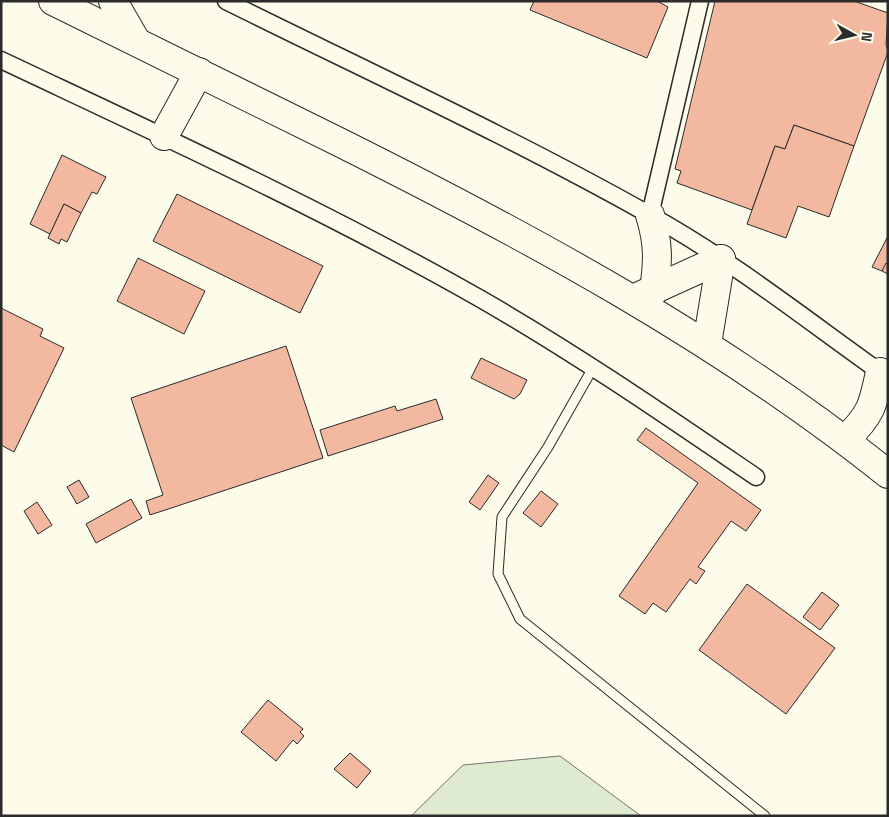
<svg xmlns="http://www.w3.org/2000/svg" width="889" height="817" viewBox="0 0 889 817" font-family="'Space Grotesk',sans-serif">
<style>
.green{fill:#deebd1;stroke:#74746e}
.building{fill:#f2b8a0;stroke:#2b2b2b}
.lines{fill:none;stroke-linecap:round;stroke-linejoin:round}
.lane-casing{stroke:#2b2b2b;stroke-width:11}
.street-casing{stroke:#2b2b2b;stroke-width:19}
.highway-casing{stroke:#2b2b2b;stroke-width:30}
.lane{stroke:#fdfbea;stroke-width:9}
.street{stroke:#fdfbea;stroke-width:16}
.highway{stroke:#fdfbea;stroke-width:28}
</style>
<rect width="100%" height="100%" fill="#fdfbea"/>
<path class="green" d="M560,756L641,816H411L463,765Z"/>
<g class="building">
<path d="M534,1H657L668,7L647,58L530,10Z"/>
<path d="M715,1H854L888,13L886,44L888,52L854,146L794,125L785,149L775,146L752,210L677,183L681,171L675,169Z"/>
<path d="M794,125L854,146L829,217L798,206L786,238L747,224L775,146L785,149Z"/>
<path d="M62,155L106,177L97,194L92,192L81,213L64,204L50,234L30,224Z"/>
<path d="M177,194L323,266L300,313L153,241Z"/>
<path d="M64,204L81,213L67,242L61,239L59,244L48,238Z"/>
<path d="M888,236V264L882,271L872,267Z"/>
<path d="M138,258L205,291L184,334L117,301Z"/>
<path d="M886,263L888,264V274L882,271Z"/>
<path d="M1,308L43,329L40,336L64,348L14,452L1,445Z"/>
<path d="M286,346L323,458L150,515L146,501L163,495L131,398Z"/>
<path d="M481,358L527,380L520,394L514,399L471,378Z"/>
<path d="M436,399L443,419L328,456L320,430L395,406L397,411Z"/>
<path d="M646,428L761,510L746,531L731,521L698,567L705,571L696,584L690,579L666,612L653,603L645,614L619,596L698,483L637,440Z"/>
<path d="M488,475L499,483L480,510L469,502Z"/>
<path d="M79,480L89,497L77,504L67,487Z"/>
<path d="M541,491L558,504L541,527L523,513Z"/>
<path d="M131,499L142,518L96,543L86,524Z"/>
<path d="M37,502L52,525L38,534L24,511Z"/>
<path d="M747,584L835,648L786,714L699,650Z"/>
<path d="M822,592L839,605L820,630L803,617Z"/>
<path d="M268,700L303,729L300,732L304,736L297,744L293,740L276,761L241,732Z"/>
<path d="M350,753L371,771L357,788L334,769Z"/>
</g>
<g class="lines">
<g class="lane-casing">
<path id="lane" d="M594,366L548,447L502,517L498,574L520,619L765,816"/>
</g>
<g class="street-casing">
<g id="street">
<path d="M226,1C367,71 511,137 648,214C730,259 804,318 880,372L886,378"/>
<path d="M1,60C162,136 324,210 479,298C575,353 665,415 756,477"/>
<path d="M650,215L700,1"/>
</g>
</g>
<g class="highway-casing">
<g id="highway">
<path d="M53,1C149,48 244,95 339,142C531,238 720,340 888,474"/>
<path d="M113,1L136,41"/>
<path d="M164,136L199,72"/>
<path d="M650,215C659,244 658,261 654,291"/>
<path d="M633,299L721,259"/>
<path d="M707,344L721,259"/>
<path d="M845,440C871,415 873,406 880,372"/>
</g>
</g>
<use href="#lane" class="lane"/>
<use href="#street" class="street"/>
<use href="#highway" class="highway"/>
</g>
<rect width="889" height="817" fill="none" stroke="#2b2b2b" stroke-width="5"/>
<g transform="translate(854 35) rotate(98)" stroke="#fdfbea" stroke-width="4" paint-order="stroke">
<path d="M0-4L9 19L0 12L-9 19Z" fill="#2b2b2b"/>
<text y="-8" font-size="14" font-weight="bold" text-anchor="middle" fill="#2b2b2b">N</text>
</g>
</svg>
